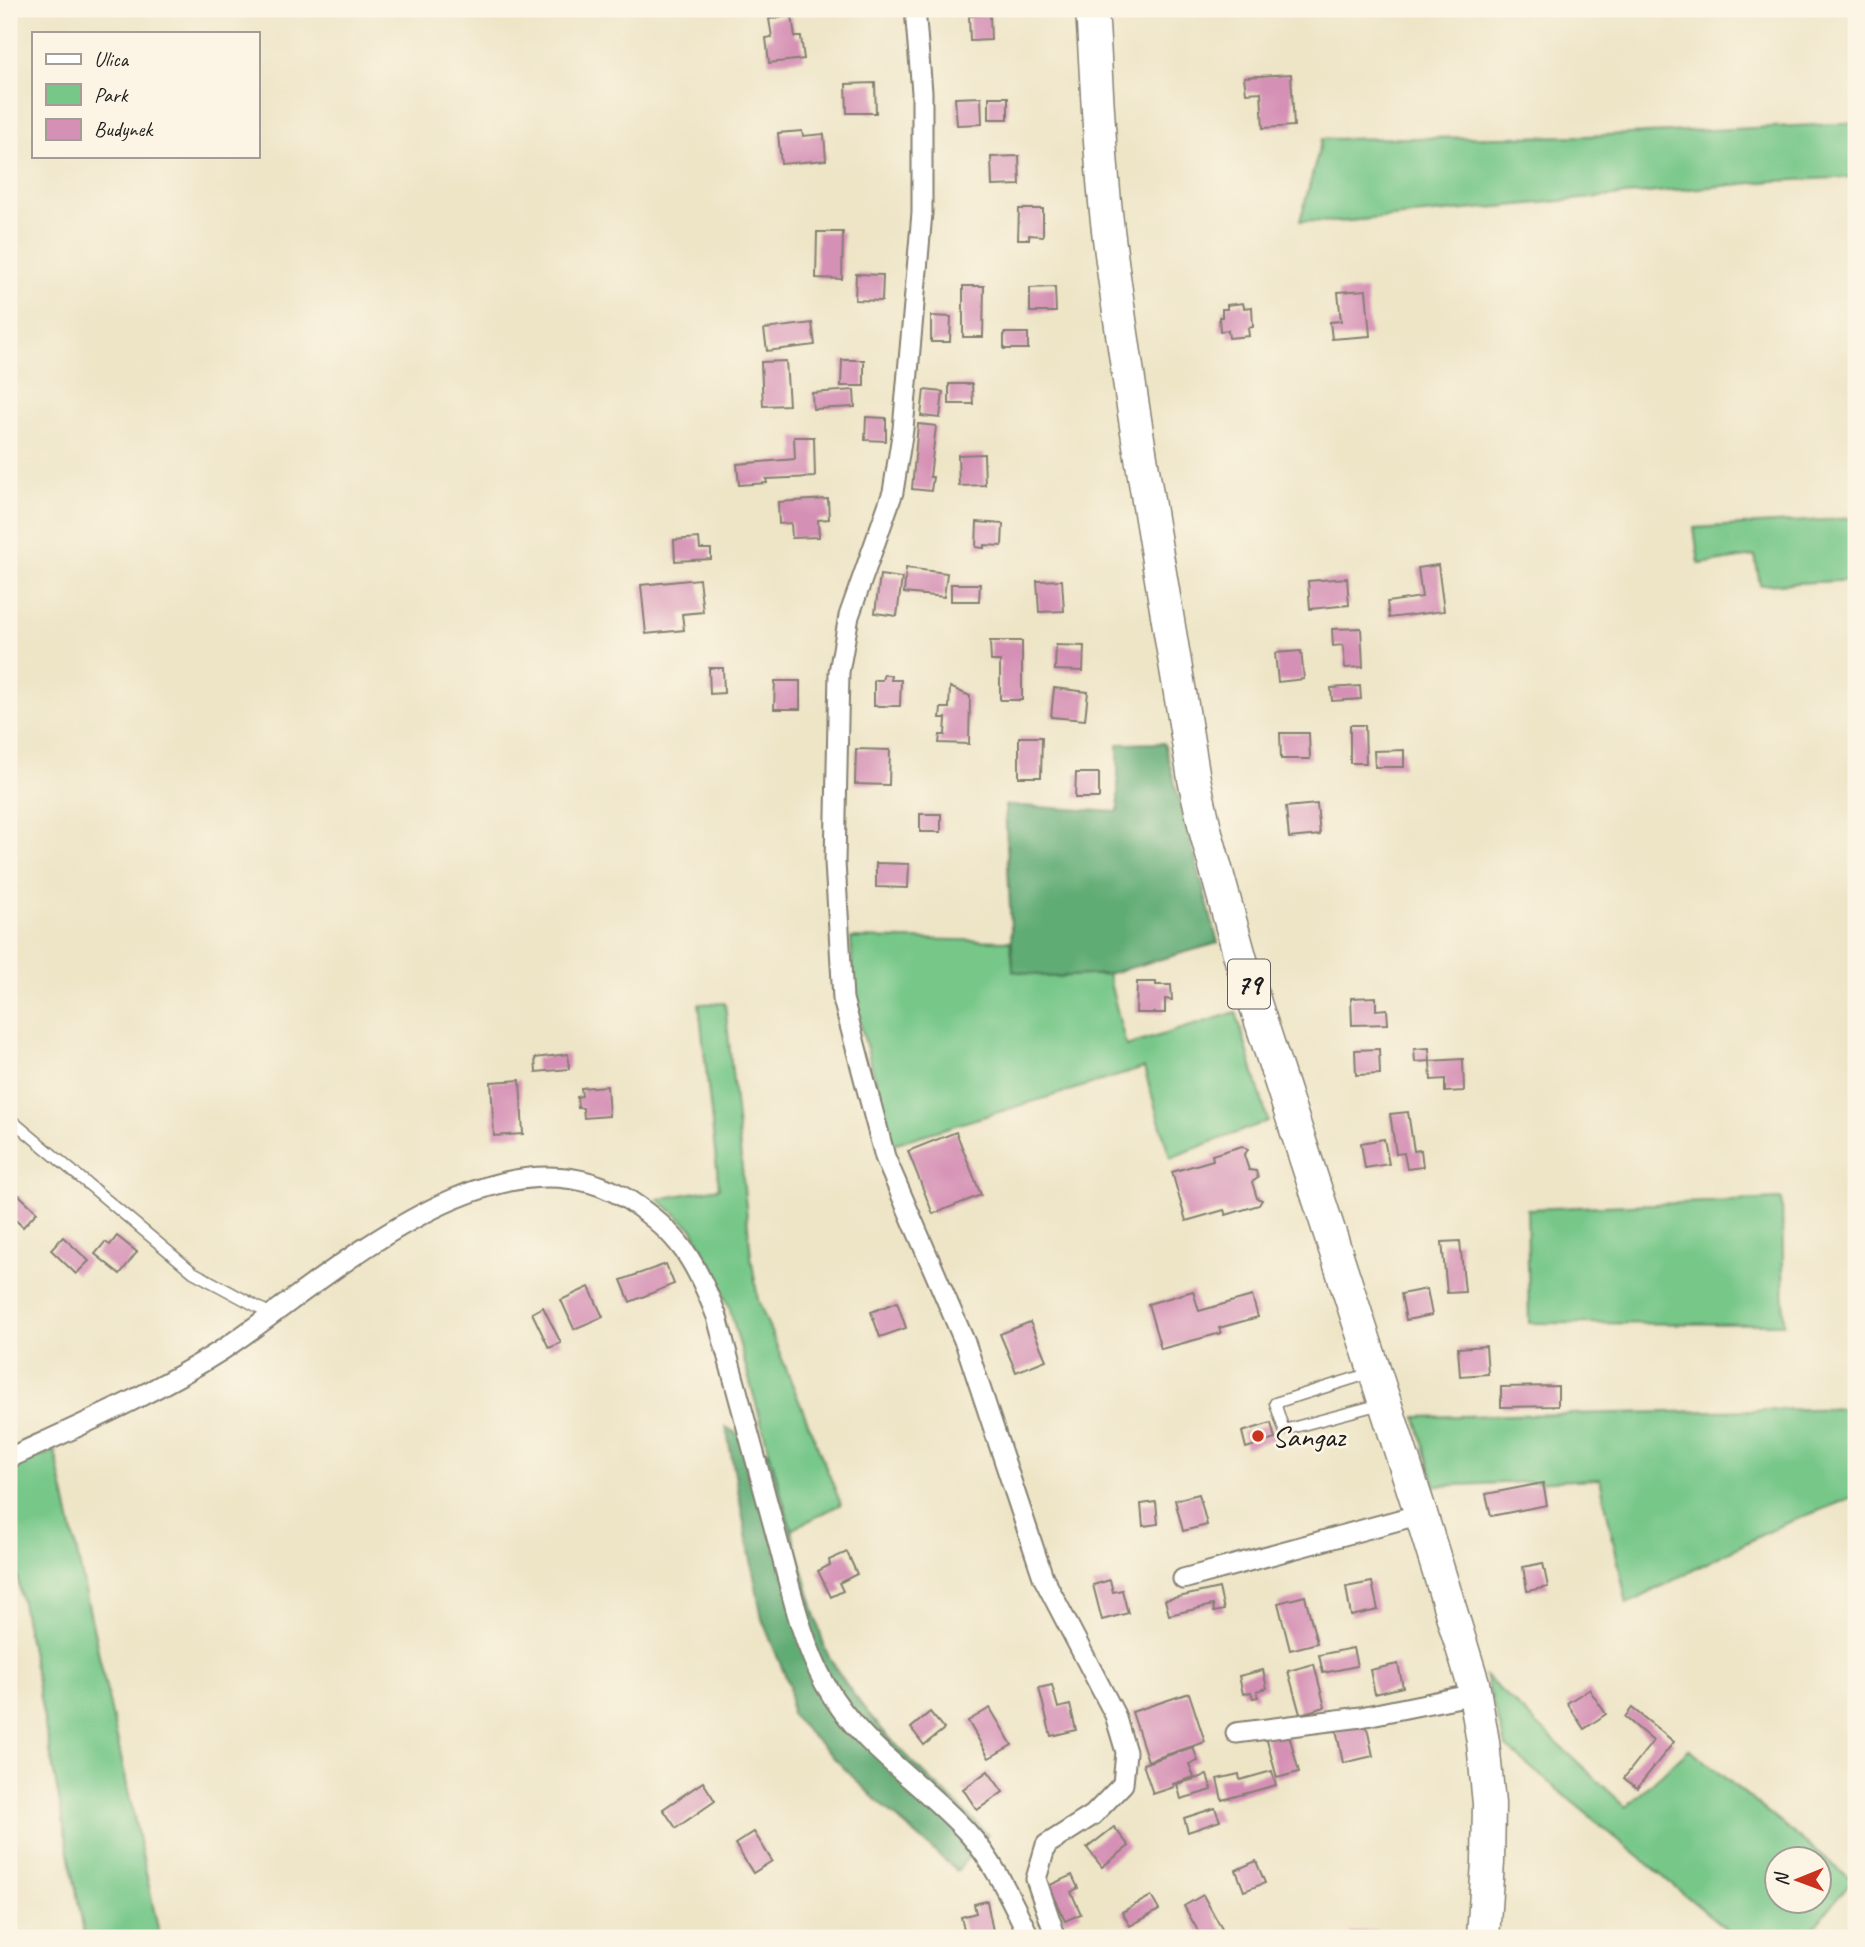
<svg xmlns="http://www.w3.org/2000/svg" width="1865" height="1947" viewBox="0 0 1865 1947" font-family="Caveat,sans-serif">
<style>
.green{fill:#77c789;stroke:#4a7252;stroke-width:2;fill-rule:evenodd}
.forest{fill:#61ac75;stroke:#3e6448;stroke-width:2}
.building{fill:#d590b5}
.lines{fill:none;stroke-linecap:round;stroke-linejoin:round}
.lane-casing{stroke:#858072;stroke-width:13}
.street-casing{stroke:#858072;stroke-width:23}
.primary-casing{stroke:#858072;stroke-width:35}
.lane{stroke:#fff;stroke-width:10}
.street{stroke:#fff;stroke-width:19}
.primary{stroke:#fff;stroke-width:32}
.poi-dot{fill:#c8321e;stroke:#fcf5e5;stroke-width:2.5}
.labels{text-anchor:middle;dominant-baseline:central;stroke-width:5;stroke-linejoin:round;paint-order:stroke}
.shield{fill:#fcf5e5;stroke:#5f5d58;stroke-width:2}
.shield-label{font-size:28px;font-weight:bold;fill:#1c1c1c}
.poi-label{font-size:30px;fill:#1c1c1c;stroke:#fcf5e5;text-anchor:start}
</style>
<rect width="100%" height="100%" fill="#fcf5e5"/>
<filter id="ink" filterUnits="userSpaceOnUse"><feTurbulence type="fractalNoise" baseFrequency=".0143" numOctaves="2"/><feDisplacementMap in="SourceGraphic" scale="14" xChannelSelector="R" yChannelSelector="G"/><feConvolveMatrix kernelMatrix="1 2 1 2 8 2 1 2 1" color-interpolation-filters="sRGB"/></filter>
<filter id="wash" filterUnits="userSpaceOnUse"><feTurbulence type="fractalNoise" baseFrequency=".00686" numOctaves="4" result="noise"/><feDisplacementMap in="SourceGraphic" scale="28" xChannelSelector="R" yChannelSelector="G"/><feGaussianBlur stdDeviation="1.57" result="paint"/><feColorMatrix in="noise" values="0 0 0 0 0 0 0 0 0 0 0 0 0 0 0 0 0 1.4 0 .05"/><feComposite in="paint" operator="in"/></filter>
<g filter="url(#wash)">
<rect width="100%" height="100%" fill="#eee5c7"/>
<g class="green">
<path d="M1856,123V177L1774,181L1339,222L1300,221L1322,139L1586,136Z"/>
<path d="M1856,518V580L1760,585L1755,556L1699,564L1694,528Z"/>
<path d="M851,938L1010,941L1014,971L1051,977L1108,974L1126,1046L1236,1012L1268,1121L1170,1158L1144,1068L893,1144L854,1001Z"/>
<path d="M725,1003L751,1256L758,1300L841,1504L791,1530L729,1306L693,1229L658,1199L719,1188L699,1004Z"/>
<path d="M1782,1199L1784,1324L1529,1323L1527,1209Z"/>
<path d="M1856,1408V1496L1777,1527L1627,1604L1600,1479L1435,1486L1416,1417Z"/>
<path d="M55,1451L160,1938H85L15,1565L9,1551V1468Z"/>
<path d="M1485,1676L1626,1807L1689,1749L1852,1880L1813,1929L1809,1938H1737L1506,1747ZM1778,1860H1820V1902H1778Z"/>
</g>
<g class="forest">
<path d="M1164,743L1218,943L1108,974L1051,977L1013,971L1005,805L1118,812V744Z"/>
<path d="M726,1427L770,1454L825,1649C864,1723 929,1777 988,1834L957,1871L873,1797L791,1715L789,1685L762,1619Z"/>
</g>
<g id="blocks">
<g class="building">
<path d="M990,15L991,40L970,41L969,16Z"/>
<path d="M792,16L795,37H801L804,59L769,63L766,38L772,37L769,19Z"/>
<path d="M1291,74L1294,126L1263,128L1261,92L1246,93L1244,77Z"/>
<path d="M875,83L876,113H847L846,84Z"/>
<path d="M981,97L982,124L957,125L955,98Z"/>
<rect x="989" y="97" width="19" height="22"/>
<path d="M802,131L803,136L824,134L826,160L781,164L778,133Z"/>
<path d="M1019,156L1020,185L992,186L991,157Z"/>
<path d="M1019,209H1043V236L1029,235V239H1018Z"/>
<path d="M817,232H843L842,279L816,278Z"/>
<path d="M856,274L883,275L882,301L855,300Z"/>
<path d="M963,286H984L983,337H963Z"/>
<path d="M1055,287L1056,312H1030V288Z"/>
<path d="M1366,290L1370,336L1332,339L1330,322L1341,321L1338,292Z"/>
<path d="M1243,303L1244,308L1252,307L1253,327L1248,328L1249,336L1229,338L1228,330L1220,331L1219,317H1222V309H1227V305Z"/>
<path d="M931,316L951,317L950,342H931Z"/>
<path d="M812,323L815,345L767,351L764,329Z"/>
<rect x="1004" y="333" width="24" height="16"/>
<path d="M842,360H864V386H841Z"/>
<path d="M786,361L789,405L763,406L761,362Z"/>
<path d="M949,384H972L973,404H949Z"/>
<path d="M854,390L855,407L813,409L812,393Z"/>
<path d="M924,390L943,392L940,418L921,416Z"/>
<path d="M866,417L886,418V441L865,440Z"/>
<path d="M918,424L936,426L930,477H933L931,491L912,489Z"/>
<path d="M794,437H814L815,477L766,479L767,483L739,485L737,464L795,459Z"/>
<path d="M984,454L985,485L959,486L958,455Z"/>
<path d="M828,499L829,519L818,520L819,537L792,538L791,523L779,524L778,502Z"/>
<path d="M977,522L1003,524L1002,546L984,545V548L976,547Z"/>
<path d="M699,538L700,549H711V559L675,561L674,540Z"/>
<path d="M1438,565L1444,611L1389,618L1387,602L1422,597L1418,568Z"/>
<path d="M906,568L947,573L944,597L904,593Z"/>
<path d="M880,575L902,578L897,616L875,613Z"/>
<path d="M1347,578L1349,605L1310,609L1308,581Z"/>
<path d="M699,579L703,612L682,614L684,630L646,634L641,585Z"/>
<path d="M1062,580L1064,611L1039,612L1037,581Z"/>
<path d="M951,584H980L979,601H951Z"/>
<path d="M1361,628L1363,667L1345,668L1343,645L1333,646L1332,629Z"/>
<path d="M990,641H1022V700H1000V661H991Z"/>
<path d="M1056,645L1084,646L1083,671L1055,670Z"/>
<path d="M1301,651L1304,679L1278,682L1275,653Z"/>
<path d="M709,668H723L724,693L710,694Z"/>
<path d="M884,674L891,676V680H901L900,706H874V680H882Z"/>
<path d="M775,681H800V709H774Z"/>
<path d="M1360,686L1361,699L1332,701L1331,688Z"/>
<path d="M950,687L970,696L969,744L939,743L940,735H945L946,718H940L941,708H949Z"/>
<path d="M1054,688L1088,692L1085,720L1051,717Z"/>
<path d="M1350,725H1365L1366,763H1350Z"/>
<path d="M1280,733H1309L1310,759H1281Z"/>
<path d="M1019,737H1042L1041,777H1019Z"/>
<path d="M856,749L890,750L889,785L855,784Z"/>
<path d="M1404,750V767H1375L1374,751Z"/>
<path d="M1076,773H1099V798H1075Z"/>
<path d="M1317,804L1320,835L1289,838L1286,807Z"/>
<rect x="920" y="814" width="21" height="18"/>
<path d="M876,863L909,864L908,888L876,887Z"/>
<path d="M1137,982H1156V985H1171L1172,1000L1165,999V1013H1136Z"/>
<path d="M1376,997V1010L1387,1009L1388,1024L1352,1025L1351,998Z"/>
<path d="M1429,1048L1430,1061L1415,1062L1414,1049Z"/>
<path d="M1379,1049L1380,1074L1356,1075L1355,1050Z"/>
<path d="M568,1054L569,1069L536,1072L535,1058Z"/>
<path d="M1463,1059L1464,1091L1445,1092V1079L1431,1080L1430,1061Z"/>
<path d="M520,1080L523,1134L494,1136L491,1082Z"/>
<path d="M607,1086L609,1116L584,1118L583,1108H578L577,1097L582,1096L581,1088Z"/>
<path d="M1408,1112L1414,1151L1421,1150L1423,1167L1407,1169L1404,1153L1396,1154L1390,1114Z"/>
<path d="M956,1132L981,1195L933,1214L908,1151Z"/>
<path d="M1384,1139L1389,1164L1365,1168L1361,1143Z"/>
<path d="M1242,1146L1248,1150L1244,1155L1249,1170L1256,1171L1258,1178L1252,1182L1257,1198L1262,1200L1259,1205L1226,1215L1224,1210L1186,1221L1172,1172L1213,1160L1212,1155Z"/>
<path d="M19,1195L37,1212L23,1227L9,1214V1206Z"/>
<path d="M117,1236L137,1252L120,1274L95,1254L105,1242L110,1245Z"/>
<path d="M63,1237L89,1261L76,1274L51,1250Z"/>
<path d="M1460,1241L1465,1292L1447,1293L1442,1242Z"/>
<path d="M666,1264L674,1284L630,1302L621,1280Z"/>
<path d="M589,1287L603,1317L574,1329L561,1300Z"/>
<path d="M1427,1289L1432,1315L1406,1320L1401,1294Z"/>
<path d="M1193,1291L1199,1311L1252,1296L1258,1317L1219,1328L1221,1333L1161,1349L1148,1304Z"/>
<path d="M897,1302L906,1328L880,1337L871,1312Z"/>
<path d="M543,1307L561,1343L549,1348L532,1313Z"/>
<path d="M1030,1322L1046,1360L1016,1372L1000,1334Z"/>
<path d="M1486,1346L1488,1374L1460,1376L1458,1348Z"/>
<path d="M1558,1386V1406L1501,1407V1387Z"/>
<path d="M1271,1423L1275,1439L1246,1448L1242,1432Z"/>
<path d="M1543,1483L1547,1505L1491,1516L1486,1494Z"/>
<path d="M1199,1494L1207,1525L1183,1531L1175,1500Z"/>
<path d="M1156,1502L1158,1524L1143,1526L1141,1504Z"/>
<path d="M847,1552L857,1574L839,1583L843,1591L831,1597L818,1571L830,1565L829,1560Z"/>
<path d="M1543,1563L1548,1587L1527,1591L1523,1567Z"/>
<path d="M1110,1580L1113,1592L1122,1590L1128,1613L1102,1620L1093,1585Z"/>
<path d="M1372,1582L1378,1610L1351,1616L1346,1587Z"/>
<path d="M1219,1588L1224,1610L1214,1612L1213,1605L1169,1615L1165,1600Z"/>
<path d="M1305,1596L1317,1643L1290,1650L1278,1603Z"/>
<path d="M1353,1648L1357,1666L1323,1673L1319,1655Z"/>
<path d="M1314,1664L1325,1707L1300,1714L1288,1671Z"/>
<path d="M1398,1664L1403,1687L1375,1694L1370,1670Z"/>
<path d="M1263,1670L1267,1688L1257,1691L1258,1697L1253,1698L1251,1692L1243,1694L1239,1676Z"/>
<path d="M1052,1685L1058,1708L1070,1705L1076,1730L1051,1736L1039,1688Z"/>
<path d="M1589,1689L1606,1714L1584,1729L1567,1703Z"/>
<path d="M1189,1693L1205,1742L1148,1761L1132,1712Z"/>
<path d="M990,1708L1012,1745L989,1758L968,1721Z"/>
<path d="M1632,1708L1674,1742L1637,1788L1624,1778L1653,1741L1625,1717Z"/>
<path d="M930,1712L944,1729L924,1745L911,1728Z"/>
<path d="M1366,1723L1373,1756L1343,1763L1336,1729Z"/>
<path d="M1288,1731L1299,1772L1277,1778L1266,1737Z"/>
<path d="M1193,1747L1198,1761L1189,1764L1194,1777L1173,1784L1174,1787L1153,1794L1143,1764Z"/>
<path d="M988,1771L1003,1792L977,1810L963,1789Z"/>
<path d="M1272,1771L1276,1785L1222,1800L1217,1779L1239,1774L1240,1780Z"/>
<path d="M1207,1775L1212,1790L1181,1799L1177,1784Z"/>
<path d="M703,1782L715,1801L676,1828L663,1809Z"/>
<path d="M1215,1808L1220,1821L1188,1832L1184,1818Z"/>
<path d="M1114,1827L1129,1846L1102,1867L1087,1848Z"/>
<path d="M754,1832L772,1861L753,1873L735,1844Z"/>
<path d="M1256,1861L1265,1883L1244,1891L1236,1870Z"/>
<path d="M1072,1875L1078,1888L1071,1892L1081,1914L1065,1921L1048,1886Z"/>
<path d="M1203,1895L1227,1938H1202L1184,1906Z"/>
<path d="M1151,1896L1159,1910L1130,1926L1122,1912Z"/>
<path d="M987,1901L994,1936L966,1938L961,1917L976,1913L974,1904Z"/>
<path d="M1377,1930L1378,1938H1351L1350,1933Z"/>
</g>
</g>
</g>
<g filter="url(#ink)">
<use href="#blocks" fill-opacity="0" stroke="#858072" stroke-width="2"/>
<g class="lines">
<g class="lane-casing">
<g id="lane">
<path d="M9,1118L193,1272L271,1314"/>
<path d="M1371,1373L1275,1403L1284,1430L1381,1404"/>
</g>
</g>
<g class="street-casing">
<g id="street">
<path d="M915,9L922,92V213L903,429L893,492L849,616L839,672L835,862L843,999L885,1157L966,1345L1043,1577L1115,1715L1126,1752L1123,1784L1093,1815L1046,1845L1036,1879L1056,1938"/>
<path d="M9,1458C81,1425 155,1393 222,1350C326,1281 499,1115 630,1201C680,1234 696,1262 717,1317C737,1390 757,1464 777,1538C790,1586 801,1640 825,1684C859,1746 922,1782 968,1833C996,1864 1012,1902 1030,1938"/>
<path d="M1183,1579L1421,1514"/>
<path d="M1236,1733L1361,1717L1475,1694"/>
</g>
</g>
<g class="primary-casing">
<path id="primary" d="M1092,9C1097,83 1099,157 1108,230C1131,414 1165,596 1194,779L1206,833L1241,960L1421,1514L1473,1683L1483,1742L1489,1804L1488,1862L1483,1938"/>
</g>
<use href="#lane" class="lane"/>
<use href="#street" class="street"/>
<use href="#primary" class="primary"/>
</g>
</g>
<circle class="poi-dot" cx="1258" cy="1436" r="7"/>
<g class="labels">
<rect class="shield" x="1228" y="959.5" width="42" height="49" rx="5"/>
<g class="shield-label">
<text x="1249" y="984">79</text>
</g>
<g class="poi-label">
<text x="1272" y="1436">Sangaz</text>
</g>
</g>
<rect width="1865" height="1947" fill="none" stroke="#fcf5e5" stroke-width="35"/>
<rect x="32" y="32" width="228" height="126" fill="#fcf5e5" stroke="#a29e95" stroke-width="2"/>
<rect x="46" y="54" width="35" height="10" fill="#ffffff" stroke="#a29e95" stroke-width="2"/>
<text x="94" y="66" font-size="21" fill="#1c1c1c">Ulica</text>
<rect x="46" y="84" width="35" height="21" fill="#77c789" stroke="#a29e95" stroke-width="2"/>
<text x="94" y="102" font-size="21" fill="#1c1c1c">Park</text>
<rect x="46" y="119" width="35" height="21" fill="#d590b5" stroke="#a29e95" stroke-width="2"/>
<text x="94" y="136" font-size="21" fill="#1c1c1c">Budynek</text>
<g transform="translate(1798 1880) rotate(269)"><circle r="33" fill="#fcf5e5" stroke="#a29e95" stroke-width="2"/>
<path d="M0-5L12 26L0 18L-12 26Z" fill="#c8321e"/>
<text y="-10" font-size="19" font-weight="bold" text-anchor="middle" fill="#1c1c1c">N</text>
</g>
</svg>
